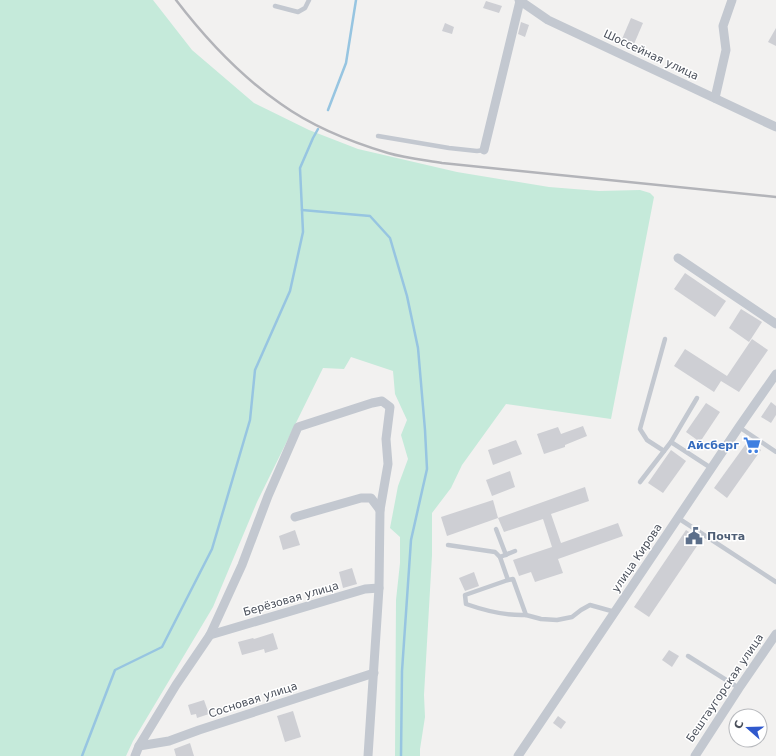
<svg xmlns="http://www.w3.org/2000/svg" width="776" height="756" viewBox="0 0 776 756" font-family="'DejaVu Sans',sans-serif">
<style>
.green{fill:#c5eada}
.lines{fill:none;stroke-linecap:round;stroke-linejoin:round}
.stream{stroke:#97c5e1;stroke-width:2.5}
.building{fill:#cecfd4}
.lane{stroke:#c3c8d0;stroke-width:4.5}
.street{stroke:#c3c8d0;stroke-width:9}
.rail{stroke:#b3b4b9;stroke-width:2.5}
.labels{text-anchor:middle;dominant-baseline:central;stroke-width:3;stroke-linejoin:round;paint-order:stroke}
.street-label{font-size:11px;fill:#4a505b;stroke:#fff}
.shop-label{font-size:11px;font-weight:bold;fill:#366cbe;stroke:#fff;text-anchor:end}
.service-label{font-size:11px;font-weight:bold;fill:#4e5e75;stroke:#fff;text-anchor:start}
</style>
<rect width="100%" height="100%" fill="#f2f1f0"/>
<path class="green" d="M0,0H153L192,50L254,103L309,130L358,149L457,172L549,187L599,191L640,190L650,193L654,197L611,419L506,404L462,465L451,488L432,513V555L424,695L425,717L420,749V756H395L396,600L400,563V537L390,528L398,486L408,459L401,435L407,420L395,394L393,371L351,357L344,369L323,368L257,502L213,607L133,741L126,756H0Z"/>
<g class="lines">
<g class="stream">
<path d="M328,110L346,63L356,0"/>
<path d="M302,210L370,216L390,238L407,296L418,348L425,430L427,469L411,540L402,671L401,756"/>
<path d="M82,756L115,670L162,647L212,549L250,420L255,370L290,291L303,232L300,168L313,138L318,129"/>
</g>
</g>
<g class="building">
<path d="M486,1L502,6L499,13L483,8Z"/>
<path d="M631,18L643,23L634,44L622,39Z"/>
<path d="M521,22L529,25L525,37L518,34Z"/>
<path d="M445,23L454,27L452,34L442,31Z"/>
<path d="M776,28V46L768,42Z"/>
<path d="M685,273L726,301L715,317L674,289Z"/>
<path d="M741,309L762,322L749,342L729,328Z"/>
<path d="M752,339L768,350L739,392L721,381L714,392L674,366L685,349L727,376Z"/>
<path d="M771,402L776,406V415L771,423L761,417Z"/>
<path d="M706,403L720,412L700,442L686,432Z"/>
<path d="M583,426L587,436L565,445V447L544,454L537,434L558,427L561,434Z"/>
<path d="M516,440L522,454L493,465L488,450Z"/>
<path d="M748,441L761,450L727,498L714,488Z"/>
<path d="M671,450L686,461L663,493L648,483Z"/>
<path d="M510,471L515,487L492,496L486,480Z"/>
<path d="M585,487L589,501L551,514L561,543L618,523L623,536L558,559L563,573L535,582L531,572L519,576L513,560L552,547L543,519L504,532L498,518Z"/>
<path d="M493,500L498,518L447,536L441,517Z"/>
<path d="M295,530L300,545L283,550L279,536Z"/>
<path d="M686,530L701,540L649,617L634,607Z"/>
<path d="M352,568L357,584L343,588L339,572Z"/>
<path d="M474,572L479,586L465,591L459,578Z"/>
<path d="M273,633L278,649L265,653L264,649L242,655L238,642L253,638L254,639Z"/>
<path d="M669,650L679,656L672,667L662,660Z"/>
<path d="M204,700L209,714L197,718L196,714L191,715L188,705Z"/>
<path d="M293,711L301,737L285,742L277,716Z"/>
<path d="M558,716L566,722L561,729L553,723Z"/>
<path d="M190,743L194,756H176L174,749Z"/>
</g>
<g class="lines">
<g class="lane">
<path d="M275,6L298,12L305,8L309,0"/>
<path d="M378,136L449,148L477,151L484,150"/>
<path d="M697,398L671,442L711,468"/>
<path d="M739,427L776,452"/>
<path d="M664,451L647,440L640,429L665,339"/>
<path d="M640,482L671,442"/>
<path d="M678,518L776,582"/>
<path d="M496,529L506,555"/>
<path d="M448,545L495,552L500,557"/>
<path d="M515,551L500,557L508,580L513,579L526,615L541,619L557,620L572,617L581,610L590,605L615,612"/>
<path d="M508,580L465,595L466,604C486,611 505,616 526,615"/>
<path d="M688,656L739,688"/>
</g>
<g class="street">
<path d="M519,0L548,20L776,127"/>
<path d="M715,98L726,50L723,26L732,0"/>
<path d="M484,150L520,1"/>
<path d="M678,258L776,324"/>
<path d="M295,517L361,498H371L380,510"/>
<path d="M210,635L365,589L379,588"/>
<path d="M139,746L169,741L199,730L374,673"/>
<path d="M135,756L139,746L176,685L210,635L242,565L268,496L298,427L372,403L382,401L390,407L386,439L388,464L380,510L379,588L368,756"/>
<path d="M518,756L739,427L776,374"/>
<path d="M695,756L739,688L776,634"/>
</g>
<path class="rail" d="M176,0C205,38 242,77 281,104C313,127 351,142 388,153C405,158 424,160 442,163L776,197"/>
</g>
<defs>
<g id="supermarket-bare" transform="scale(1.38)"><path d="M-6-5.5h2.5l.6 2H6L4.5 2H-2.5L-4.4-4H-6ZM-1.5 3.2a1.3 1.3 0 1 0 .1 0ZM3 3.2a1.3 1.3 0 1 0 .1 0Z" fill="#3f7fe0" stroke="#fff" stroke-width="2.5" paint-order="stroke"/></g>
<g id="civic-bare" transform="scale(1.38)"><path d="M-.6-6.5H3V-4.5H.6V-3L4-1V1h2V6H-6V1h2V-1L-.6-3ZM-1.2 2.5V6h2.4V2.5Z" fill="#5c6f8a" stroke="#fff" stroke-width="2.5" paint-order="stroke"/></g>
</defs>
<g fill-rule="evenodd">
<use href="#supermarket-bare" x="752" y="445"/>
<use href="#civic-bare" x="694" y="536"/>
</g>
<g class="labels">
<g class="street-label">
<text transform="translate(651 55) rotate(25)">Шоссейная улица</text>
<text transform="translate(637 558) rotate(-56)">улица Кирова</text>
<text transform="translate(291 599) rotate(-16)">Берёзовая улица</text>
<text transform="translate(725 688) rotate(-56)">Бештаугорская улица</text>
<text transform="translate(253 700) rotate(-18)">Сосновая улица</text>
</g>
<g class="shop-label">
<text x="739" y="445">Айсберг</text>
</g>
<g class="service-label">
<text x="707" y="536">Почта</text>
</g>
</g>
<g transform="translate(748 728) rotate(290)"><circle r="19" fill="#ffffff" stroke="#b7b9bd"/>
<path d="M0-3L7 15L0 10L-7 15Z" fill="#3059cd"/>
<text y="-6" font-size="11" font-weight="bold" text-anchor="middle" fill="#4a505b">С</text>
</g>
</svg>
